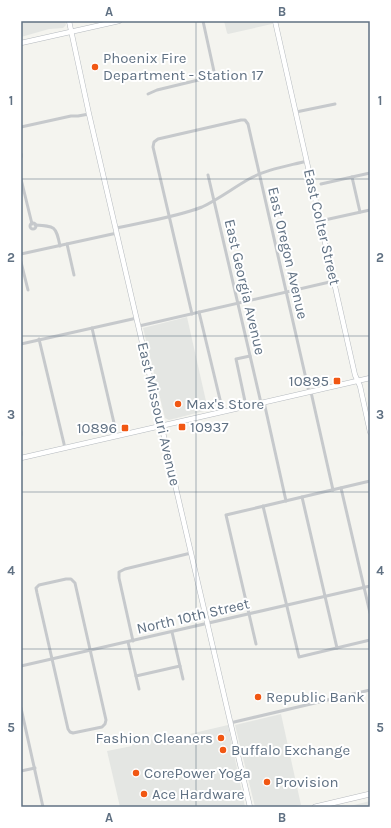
<svg xmlns="http://www.w3.org/2000/svg" width="391" height="828" viewBox="0 0 391 828" font-family="Karla,sans-serif">
<style>
.built{fill:#e4e6e3}
.lines{fill:none;stroke-linecap:round;stroke-linejoin:round}
.secondary-casing{stroke:#b5babf;stroke-width:5.5}
.primary-casing{stroke:#b8bbbf;stroke-width:6}
.street{stroke:#c6c9cc;stroke-width:3}
.secondary{stroke:#fff;stroke-width:4.5}
.primary{stroke:#fff;stroke-width:5}
.grid{fill:none;stroke:#607183;stroke-width:1;stroke-opacity:0.55}
.poi-dot{fill:#f15713;stroke:#fff;stroke-width:1.5}
.labels{text-anchor:middle;dominant-baseline:central;stroke-width:4;stroke-linejoin:round;paint-order:stroke}
.poi-label{font-size:15px;fill:#607183;stroke:#fff;text-anchor:start}
.street-label{font-size:15px;fill:#607183;stroke:#fff}
.neatline{fill:none;stroke:#607183;stroke-width:1.5}
.grid-label{font-size:13px;text-anchor:middle;font-weight:bold;fill:#607183}
</style>
<rect width="100%" height="100%" fill="#f4f4ef"/>
<g class="built">
<path d="M21,21H65L66,25L63,28L49,29L21,37Z"/>
<path d="M224,21H272V24L228,34L227,33Z"/>
<path d="M187,317L208,410L169,420L165,418L143,328Z"/>
<path d="M281,714L301,805L291,807H255L235,725Z"/>
<path d="M228,725L245,807H120L107,751L132,746V744L163,737L164,740Z"/>
<path d="M370,801V807H346Z"/>
</g>
<g class="lines">
<g class="secondary-casing">
<g id="secondary">
<path d="M69,21L89,114L250,807"/>
<path d="M275,21L355,375L360,386L370,432"/>
<path d="M21,43L119,21"/>
<path d="M21,458L370,378"/>
</g>
</g>
<g class="primary-casing">
<path id="primary" d="M315,807L370,794"/>
</g>
<g class="street">
<path d="M148,94L157,90L215,76L203,21"/>
<path d="M296,112L335,104"/>
<path d="M21,127L71,116H78L89,114"/>
<path d="M21,154V157"/>
<path d="M208,175L261,403"/>
<path d="M21,179L32,224"/>
<path d="M321,184L352,177"/>
<path d="M360,212L352,177L370,173"/>
<path d="M320,221L370,210"/>
<circle cx="33" cy="226" r="3"/>
<path d="M35,225C55,226 56,226 60,246"/>
<path d="M116,228C143,222 177,217 202,207C219,199 233,188 249,179C267,169 288,166 307,161"/>
<path d="M67,244L74,275"/>
<path d="M21,254L117,233"/>
<path d="M21,262L28,290"/>
<path d="M199,312L223,412"/>
<path d="M192,314L153,147L154,142L158,139L241,120H245L248,124L309,392"/>
<path d="M139,326L334,281"/>
<path d="M92,328L117,436"/>
<path d="M39,339L65,448"/>
<path d="M21,344L137,318"/>
<path d="M311,392L333,490"/>
<path d="M264,402L286,501"/>
<path d="M246,406L236,359L250,356"/>
<path d="M21,432V435"/>
<path d="M341,488L370,613"/>
<path d="M302,497L337,648"/>
<path d="M263,506L299,657L370,640"/>
<path d="M66,579H71L75,583L106,720L105,724L102,727L73,733L70,732L68,729L37,593L36,588L39,585Z"/>
<path d="M172,632L183,679"/>
<path d="M133,641L119,578V572L125,569L191,553"/>
<path d="M128,642L139,689"/>
<path d="M256,644L226,515L370,481"/>
<path d="M21,666L370,586"/>
<path d="M136,676L180,666"/>
<path d="M21,708L43,807"/>
<path d="M230,723L370,690"/>
<path d="M21,771L35,768"/>
</g>
<use href="#secondary" class="secondary"/>
<use href="#primary" class="primary"/>
</g>
<path class="grid" d="M196,21V807M21,179H370M21,336H370M21,492H370M21,649H370"/>
<g class="poi-dot">
<circle cx="95" cy="67" r="4"/>
<rect x="333" y="377" width="8" height="8" rx="2"/>
<circle cx="178" cy="404" r="4"/>
<rect x="178" y="423" width="8" height="8" rx="2"/>
<rect x="121" y="424" width="8" height="8" rx="2"/>
<circle cx="258" cy="697" r="4"/>
<circle cx="221" cy="738" r="4"/>
<circle cx="223" cy="750" r="4"/>
<circle cx="136" cy="773" r="4"/>
<circle cx="267" cy="782" r="4"/>
<circle cx="144" cy="794" r="4"/>
</g>
<g class="labels">
<g class="poi-label">
<text x="103" y="58">Phoenix Fire<tspan x="103" dy="17">Department - Station 17</tspan></text>
<text x="329" y="381" text-anchor="end">10895</text>
<text x="186" y="404">Max's Store</text>
<text x="190" y="427">10937</text>
<text x="117" y="428" text-anchor="end">10896</text>
<text x="266" y="697">Republic Bank</text>
<text x="213" y="738" text-anchor="end">Fashion Cleaners</text>
<text x="231" y="750">Buffalo Exchange</text>
<text x="144" y="773">CorePower Yoga</text>
<text x="275" y="782">Provision</text>
<text x="152" y="794">Ace Hardware</text>
</g>
<g class="street-label">
<text transform="translate(322 227) rotate(77)">East Colter Street</text>
<text transform="translate(288 253) rotate(77)">East Oregon Avenue</text>
<text transform="translate(245 287) rotate(77)">East Georgia Avenue</text>
<text transform="translate(159 414) rotate(77)">East Missouri Avenue</text>
<text transform="translate(193 616) rotate(-13)">North 10th Street</text>
</g>
</g>
<rect width="391" height="828" fill="none" stroke="#ffffff" stroke-width="44"/>
<rect x="22" y="22" width="347" height="784" class="neatline"/>
<g class="grid-label">
<text x="109" y="16">A</text>
<text x="282" y="16">B</text>
<text x="11" y="105">1</text>
<text x="380" y="105">1</text>
<text x="11" y="262">2</text>
<text x="380" y="262">2</text>
<text x="11" y="419">3</text>
<text x="380" y="419">3</text>
<text x="11" y="575">4</text>
<text x="380" y="575">4</text>
<text x="11" y="732">5</text>
<text x="380" y="732">5</text>
<text x="109" y="822">A</text>
<text x="282" y="822">B</text>
</g>
</svg>
